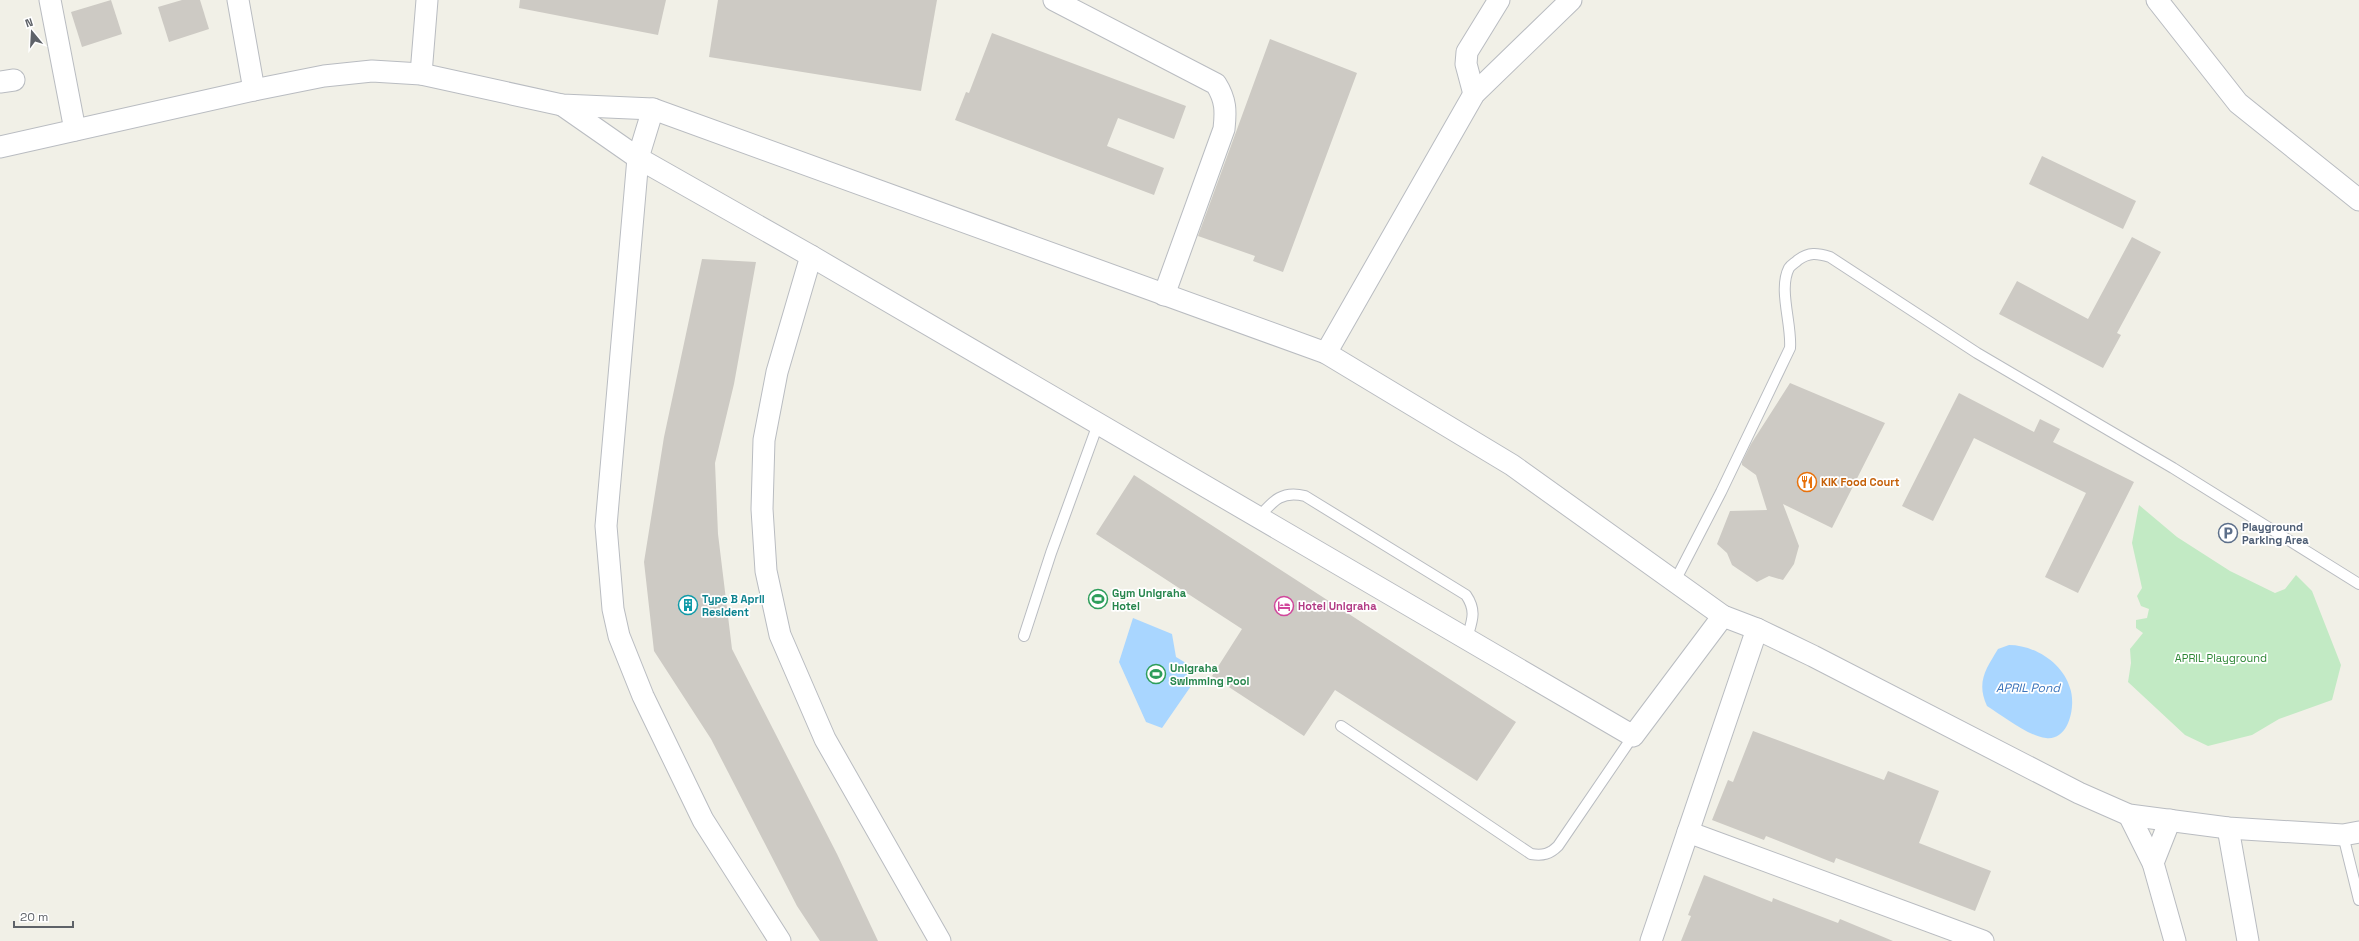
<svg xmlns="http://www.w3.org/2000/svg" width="2359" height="941" viewBox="0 0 2359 941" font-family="'Space Grotesk',sans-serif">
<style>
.green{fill:#c2eac4}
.water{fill:#a9d6ff}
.building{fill:#cdcac4}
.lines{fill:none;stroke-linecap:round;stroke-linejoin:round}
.lane-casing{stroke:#b9bcc1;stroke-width:12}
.street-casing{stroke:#b9bcc1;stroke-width:23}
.lane{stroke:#fff;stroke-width:10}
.street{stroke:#fff;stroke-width:21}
.labels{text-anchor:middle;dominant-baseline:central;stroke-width:3.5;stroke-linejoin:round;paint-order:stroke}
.food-label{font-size:11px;font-weight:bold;fill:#c56008;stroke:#fff;text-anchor:start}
.service-label{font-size:11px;font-weight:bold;fill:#4e5e75;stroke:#fff;text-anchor:start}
.leisure-label{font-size:11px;font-weight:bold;fill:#27864d;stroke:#fff;text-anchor:start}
.culture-label{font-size:11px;font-weight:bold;fill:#0d838f;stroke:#fff;text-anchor:start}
.hotel-label{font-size:11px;font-weight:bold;fill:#b23c85;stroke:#fff;text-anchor:start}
.park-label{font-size:11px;fill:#2e8736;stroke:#fff}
.water-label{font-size:12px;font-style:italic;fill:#3b74bb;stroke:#fff}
</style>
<rect width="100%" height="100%" fill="#f1f0e7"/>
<path class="green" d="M2139,505L2177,537L2230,571L2275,593L2285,589L2296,575L2312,591L2341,665L2332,700L2279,719L2252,735L2208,746L2185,735L2128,682L2131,663L2130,649L2143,633L2136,628V620L2147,618L2149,609L2141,606L2137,596L2142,588L2132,543Z"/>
<g class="water">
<path d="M1133,618L1172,634L1176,657L1186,663L1191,686L1162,728L1146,722L1119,662Z"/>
<path d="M2009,645C2034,645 2063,663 2070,688C2076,704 2070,741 2046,738C2028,736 2003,716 1987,706C1976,682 1986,669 1998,649Z"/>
</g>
<g class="building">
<path d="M111,0L122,34L82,47L71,12Z"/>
<path d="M182,0H200L209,29L169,42L158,7Z"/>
<path d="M520,0H666L658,35L519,8Z"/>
<path d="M718,0H937L921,91L709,57Z"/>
<path d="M992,33L1186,106L1174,139L1118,118L1107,146L1164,168L1154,195L955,120L966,92L969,93Z"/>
<path d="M1270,39L1357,73L1283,272L1253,261L1255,256L1198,236Z"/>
<path d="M2042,156L2136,201L2123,229L2029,184Z"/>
<path d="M2132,237L2161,252L2117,333L2121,335L2103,368L1999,314L2017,281L2088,319Z"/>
<path d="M702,259L756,262L734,384L715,463L718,534L732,649L837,854L878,941H820L797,906L711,739L654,651L644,562L664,437Z"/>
<path d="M1790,383L1885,423L1832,528L1783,504L1799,546L1794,564L1783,580L1769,576L1757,582L1732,565L1727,553L1717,544L1730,511L1767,510L1756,475L1742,465V462L1751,444Z"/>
<path d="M1959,393L2034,432L2040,419L2060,429L2053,442L2134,482L2078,593L2045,577L2086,493L1974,438L1933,521L1902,506Z"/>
<path d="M1134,475L1516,722L1477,781L1335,690L1304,736L1212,676L1242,629L1096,534Z"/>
<path d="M1753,731L1884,780L1888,771L1939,791L1919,843L1991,871L1975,911L1836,858L1834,863L1766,836L1764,840L1712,820L1728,780L1733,782Z"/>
<path d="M1704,875L1772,902L1773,898L1838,923L1840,919L1893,941H1681L1691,916L1688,915Z"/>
</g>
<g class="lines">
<g class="lane-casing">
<g id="lane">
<path d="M1259,517C1273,501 1282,490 1305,496L1466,595C1477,611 1472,621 1467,638"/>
<path d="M1675,581L1721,492L1790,348C1792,324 1778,289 1789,268C1791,265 1795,263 1798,260C1809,252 1817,253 1830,257L1977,353L2173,468L2359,584"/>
<path d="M1024,636L1051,553L1098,424"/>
<path d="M1341,726L1531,854C1543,856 1550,854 1558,846L1633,736"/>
<path d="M2343,835L2359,900"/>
</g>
</g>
<g class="street-casing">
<g id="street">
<path d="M50,0L75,130"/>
<path d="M238,0L254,90"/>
<path d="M1054,0L1216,84C1226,100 1226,111 1224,129L1164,295"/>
<path d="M2157,0L2238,103L2359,200"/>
<path d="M421,74L427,0"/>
<path d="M0,82L14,80"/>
<path d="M1474,94L1466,64L1467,52L1499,0"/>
<path d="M562,105L638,158L811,256L1633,736L1723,616"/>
<path d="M653,109L638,158L606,526L613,609L619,636L643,696L703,820L780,941"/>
<path d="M0,147L254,90L324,76L372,71L421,74L562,105L653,109L1326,353L1512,465L1723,616L1757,629L1813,656L2079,793L2129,815L2228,828L2343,835L2359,832"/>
<path d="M811,256L777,372L764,440L762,509L766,571L780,635L825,739L940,941"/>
<path d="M1326,353L1474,94L1571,0"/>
<path d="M2129,815L2153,863L2175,941"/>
<path d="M2228,828L2248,941"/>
<path d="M1688,832L1983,941"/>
<path d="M2153,863L2170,820"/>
<path d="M1651,941L1757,629"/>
</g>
</g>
<use href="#lane" class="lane"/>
<use href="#street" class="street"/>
</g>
<defs>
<g id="restaurant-ring" transform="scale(1)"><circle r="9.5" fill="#fff" stroke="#e8710a" stroke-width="1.5"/><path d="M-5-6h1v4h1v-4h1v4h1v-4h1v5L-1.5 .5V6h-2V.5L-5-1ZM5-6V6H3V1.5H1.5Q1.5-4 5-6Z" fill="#e8710a"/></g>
<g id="parking-ring" transform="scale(1)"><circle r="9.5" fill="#fff" stroke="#5c6f8a" stroke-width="1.5"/><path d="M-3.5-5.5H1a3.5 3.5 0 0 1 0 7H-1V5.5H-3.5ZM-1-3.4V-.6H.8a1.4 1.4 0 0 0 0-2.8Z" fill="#5c6f8a"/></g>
<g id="stadium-ring" transform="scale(1)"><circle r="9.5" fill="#fff" stroke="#2e9e5b" stroke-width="1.5"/><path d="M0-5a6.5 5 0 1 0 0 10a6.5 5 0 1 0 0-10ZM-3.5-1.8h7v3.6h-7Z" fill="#2e9e5b"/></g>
<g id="building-ring" transform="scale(1)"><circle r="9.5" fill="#fff" stroke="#0f9aa8" stroke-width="1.5"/><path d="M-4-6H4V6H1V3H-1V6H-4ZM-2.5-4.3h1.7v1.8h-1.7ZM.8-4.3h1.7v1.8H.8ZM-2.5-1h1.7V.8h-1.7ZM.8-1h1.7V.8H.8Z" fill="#0f9aa8"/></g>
<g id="hotel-ring" transform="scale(1)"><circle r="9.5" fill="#fff" stroke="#d1479c" stroke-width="1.5"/><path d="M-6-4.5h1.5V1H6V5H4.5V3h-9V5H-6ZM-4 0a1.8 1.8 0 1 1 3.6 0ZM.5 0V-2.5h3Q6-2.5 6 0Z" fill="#d1479c"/></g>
</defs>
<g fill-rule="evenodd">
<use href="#restaurant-ring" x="1807" y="482"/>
<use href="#parking-ring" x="2228" y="533"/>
<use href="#stadium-ring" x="1098" y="599"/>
<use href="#building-ring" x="688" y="605"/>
<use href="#hotel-ring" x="1284" y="606"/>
<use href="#stadium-ring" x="1156" y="674"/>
</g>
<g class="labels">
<g class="food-label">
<text x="1821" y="482">KIK Food Court</text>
</g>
<g class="service-label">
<text x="2242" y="527">Playground<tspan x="2242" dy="13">Parking Area</tspan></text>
</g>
<g class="leisure-label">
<text x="1112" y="593">Gym Unigraha<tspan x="1112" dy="13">Hotel</tspan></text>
<text x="1170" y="668">Unigraha<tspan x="1170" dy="13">Swimming Pool</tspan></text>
</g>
<g class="culture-label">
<text x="702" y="599">Type B April<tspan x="702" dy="13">Resident</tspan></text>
</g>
<g class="hotel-label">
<text x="1298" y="606">Hotel Unigraha</text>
</g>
<g class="park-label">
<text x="2221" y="658">APRIL Playground</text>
</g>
<g class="water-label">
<text x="2028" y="688">APRIL Pond</text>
</g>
</g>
<g transform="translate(32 32) rotate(342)" stroke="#ffffff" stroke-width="3" paint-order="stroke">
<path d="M0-3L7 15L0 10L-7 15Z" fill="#5e6268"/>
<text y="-6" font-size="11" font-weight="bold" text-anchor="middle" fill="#5e6268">N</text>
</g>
<path d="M14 921v6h59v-6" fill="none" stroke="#5e6268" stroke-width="2"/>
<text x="20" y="921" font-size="12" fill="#5e6268" stroke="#ffffff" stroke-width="3" paint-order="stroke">20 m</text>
</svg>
